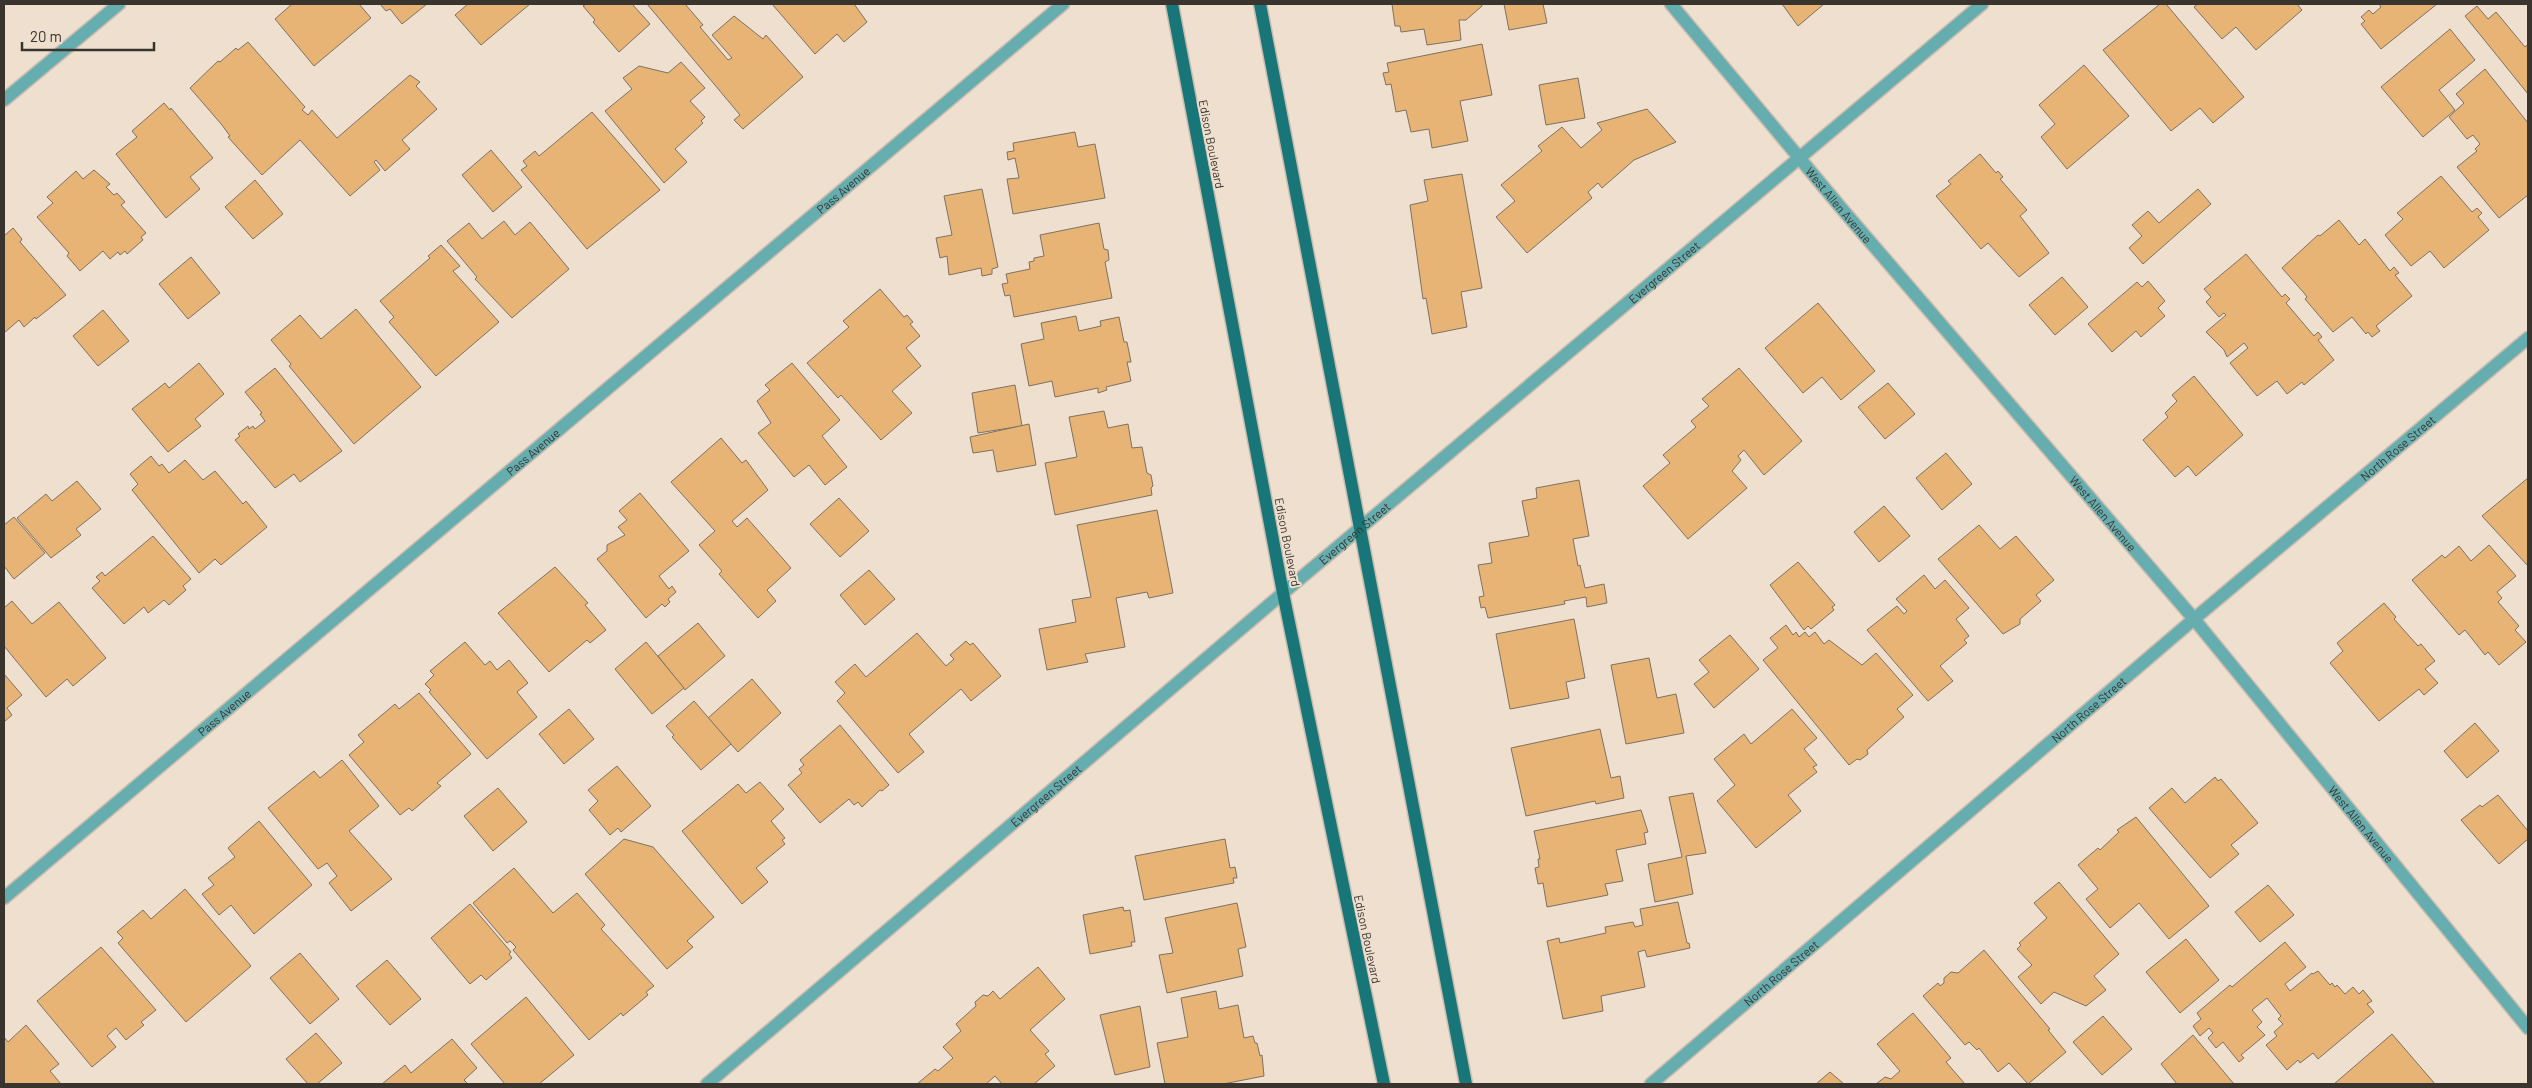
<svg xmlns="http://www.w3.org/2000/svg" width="2532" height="1088" viewBox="0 0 2532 1088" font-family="Barlow,sans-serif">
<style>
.building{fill:#e8b476;stroke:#7e7162}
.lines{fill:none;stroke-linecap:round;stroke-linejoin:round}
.minor-casing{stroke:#cabdaf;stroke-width:15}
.major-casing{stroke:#cabdaf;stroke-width:15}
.minor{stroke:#66adaf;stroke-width:12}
.major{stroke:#187678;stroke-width:12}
.labels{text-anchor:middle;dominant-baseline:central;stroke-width:4;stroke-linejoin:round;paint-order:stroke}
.street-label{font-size:12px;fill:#3a342e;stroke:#eedfcf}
</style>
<rect width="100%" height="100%" fill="#eedfcf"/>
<g class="building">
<path d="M292,4H359L371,18L314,66L275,19Z"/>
<path d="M380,4H427L402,24L390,9L386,11Z"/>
<path d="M468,4H530L481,45L455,15Z"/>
<path d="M586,4H632L650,24L619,52L593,22L595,20L583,6Z"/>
<path d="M647,4H685L703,25L700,27L728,60L732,58L712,35L734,16L763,39L766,35L803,77L743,129L734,120L740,115Z"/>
<path d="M772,4H854L867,22L844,42L837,34L815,54Z"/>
<path d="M1392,4H1482V6L1466,20H1459L1461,40L1427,45L1424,29L1401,32L1400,26H1395Z"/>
<path d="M1504,4H1543L1547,23L1509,30Z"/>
<path d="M1782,4H1824L1798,26Z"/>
<path d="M2160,4H2166L2244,97L2213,123L2200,108L2171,131L2103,50Z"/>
<path d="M2198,4H2297L2302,10L2256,50L2236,27L2222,39L2194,7Z"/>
<path d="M2379,4H2437L2381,49L2361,24L2365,21L2361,17L2369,10L2373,14L2381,7Z"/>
<path d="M2477,6L2488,19L2496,12L2525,47L2528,44V94L2465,16Z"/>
<path d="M2450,29L2475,60L2439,90L2455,110L2423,137L2381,87Z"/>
<path d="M248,42L305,107L302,110L308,115L312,110L337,138L410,75L420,82L416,86L437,109L402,140L410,149L385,171L376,160L374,162L380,170L350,196L300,140L262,175L228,137L230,136L222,125L190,88L218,61L220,62L236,48L238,50Z"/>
<path d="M1482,44L1492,95L1460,101L1468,141L1432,148L1429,129L1411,132L1406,110L1396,112L1391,84L1386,85L1383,73L1389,72L1387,63Z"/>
<path d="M681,62L705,88L690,101L705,117L701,121L703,123L675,149L687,162L664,183L605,111L632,89L623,78L639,66L668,73Z"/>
<path d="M2084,65L2129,116L2067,169L2041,137L2055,124L2039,105Z"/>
<path d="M2485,69L2528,123V195L2499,218L2457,167L2477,151L2475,149L2480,144L2473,135L2467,139L2449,117L2464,103L2456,94Z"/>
<path d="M1578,78L1585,118L1546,125L1539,85Z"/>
<path d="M164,103L170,110L171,108L213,158L190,177L200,189L166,218L116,154L137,137L132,131Z"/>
<path d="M1647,109L1676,142L1634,160L1602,188L1598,183L1588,192L1592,198L1527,253L1496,217L1515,201L1501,185L1542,151L1538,146L1562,127L1581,148L1602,130L1597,123Z"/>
<path d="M592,112L660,190L587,249L521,170L527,166L523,161L535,151L539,156Z"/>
<path d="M1075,132L1078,147L1095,144L1105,198L1013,214L1007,179L1019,178L1015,158L1008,160L1007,152L1014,151L1013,143Z"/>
<path d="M491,150L522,187L493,212L462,175Z"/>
<path d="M1980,154L1996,173L1998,171L2003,177L2000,179L2027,210L2020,216L2049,253L2019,277L1988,243L1981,249L1936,196L1951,184L1948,181Z"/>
<path d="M94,170L110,184L106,187L114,195L117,193L125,202L121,205L146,233L141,237L143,240L127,254L125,251L120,255L118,252L110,259L103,251L80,271L67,256L69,253L37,217L53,203L47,197L76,171L83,179Z"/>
<path d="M1462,174L1482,288L1461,292L1467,327L1432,334L1426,298L1423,299L1410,205L1428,201L1424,180Z"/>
<path d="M2441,176L2472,212L2477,208L2482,213L2478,217L2489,230L2444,268L2430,251L2411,266L2385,235L2403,219L2397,213Z"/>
<path d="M255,180L283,214L253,239L225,207Z"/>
<path d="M982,189L998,267L992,269V274L982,276L981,268L949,275L947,256L940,258L936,238L952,235L944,196Z"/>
<path d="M2198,189L2211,204L2143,264L2129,248L2142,236L2132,225L2148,211L2159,223Z"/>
<path d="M2339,220L2359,245L2365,239L2390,271L2394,267L2399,273L2395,275L2412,296L2376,326L2380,331L2372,337L2368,332L2366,334L2352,317L2333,332L2305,299L2307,297L2304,293L2282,268L2318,235L2320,236Z"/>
<path d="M504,221L515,235L530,222L569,269L512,318L475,279L477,277L447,241L469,223L482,239Z"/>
<path d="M1099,223L1104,249L1108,250L1109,260L1105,262L1112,298L1014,317L1010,295L1005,296L1002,284L1008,283L1006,274L1030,269L1029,262L1034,261V258L1044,256L1040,235Z"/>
<path d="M13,228L22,239L20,242L66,295L36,319L35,317L24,327L19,320L4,333V236Z"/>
<path d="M441,245L460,266L453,271L499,322L436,376L389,322L394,317L380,301L430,258L428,256Z"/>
<path d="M2246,254L2282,297L2285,294L2290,299L2286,303L2314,336L2318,332L2322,337L2318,340L2334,360L2304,385L2302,382L2287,394L2277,381L2257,396L2230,363L2248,348L2244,343L2227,357L2224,350L2206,332L2226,315L2224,313L2219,317L2206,302L2211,297L2204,289Z"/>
<path d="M191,257L220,293L188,319L159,284Z"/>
<path d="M2062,277L2088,307L2055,335L2029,305Z"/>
<path d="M2148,281L2165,301L2158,308L2165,316L2141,337L2136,331L2112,352L2088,324L2137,282L2142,287Z"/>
<path d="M880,289L904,317L907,315L913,322L910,324L920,336L906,348L921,366L892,391L912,413L881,440L841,395L838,398L807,363L849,327L843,321Z"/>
<path d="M1818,303L1875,371L1841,400L1822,377L1803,393L1765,348Z"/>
<path d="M356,309L421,387L354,444L289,366L291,364L271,340L300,315L321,339Z"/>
<path d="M103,310L129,341L98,366L73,336Z"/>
<path d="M1076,316L1079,331L1101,326L1100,321L1119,317L1124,342H1127L1131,362H1127L1131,381L1106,387L1107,390L1098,393V388L1055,397L1052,381L1029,386L1021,344L1044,339L1041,323Z"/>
<path d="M199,363L224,394L195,419L201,426L168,452L132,409L165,383L169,388Z"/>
<path d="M792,363L840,420L822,436L847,467L825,485L809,465L794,477L758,433L771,423L757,401L770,390L765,385Z"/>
<path d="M275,368L342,451L300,482L294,474L275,488L235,440L240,436L238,434L248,426L249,429L253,426L255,429L265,421L260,414L262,413L245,392Z"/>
<path d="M1739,368L1802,441L1764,475L1744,450L1738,456L1741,460L1732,471L1747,488L1688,539L1643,486L1670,463L1663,455L1696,427L1691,421L1709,406L1702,399Z"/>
<path d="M2194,376L2243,435L2196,476L2188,466L2175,477L2143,440L2168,417L2165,413L2177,401L2172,395Z"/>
<path d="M1888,383L1915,414L1885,439L1858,407Z"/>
<path d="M1015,385L1022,426L978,433L972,393Z"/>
<path d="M1104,411L1108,428L1128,424L1132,448L1142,447L1147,473L1151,475L1153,486L1151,488L1152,495L1055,515L1045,463L1077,457L1069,417Z"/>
<path d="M1029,424L1036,465L997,472L993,450L973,453L970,437Z"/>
<path d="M721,438L742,463L746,460L768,490L732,521L737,527L747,518L791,568L767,590L776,601L758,618L719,574L722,571L699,545L715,531L671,482Z"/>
<path d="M1946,453L1972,484L1942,510L1916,478Z"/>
<path d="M151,456L159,466L162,464L169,473L185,460L203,480L215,471L243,504L246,501L267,527L221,565L215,559L199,573L132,490L138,484L130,474Z"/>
<path d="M2528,478V566L2482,516Z"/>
<path d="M1579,480L1589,536L1573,539L1578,566L1580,565L1585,588L1604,584L1607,603L1587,607L1586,597L1564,601L1565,604L1488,618L1485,607L1481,608L1479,597L1484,596L1478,565L1492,563L1489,543L1529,536L1522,501L1537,498L1536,488Z"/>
<path d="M77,481L101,509L76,529L81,535L51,558L17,518L46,494L52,501Z"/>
<path d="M640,493L689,551L659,576L669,589L672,586L676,592L668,599L670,602L665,607L662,604L646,618L597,559L607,551V545L625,535L618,527L627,520L619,511Z"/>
<path d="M839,498L869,531L840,557L810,524Z"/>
<path d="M1884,506L1910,536L1879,562L1854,532Z"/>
<path d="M1157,510L1173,593L1149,598L1147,592L1116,598L1125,647L1085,654L1088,662L1047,670L1039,629L1076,622L1072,600L1091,597L1077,525Z"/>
<path d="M14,517L45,553L14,579L4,566V525Z"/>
<path d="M1979,525L2000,549L2016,536L2054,580L2036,595L2041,601L2020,619V624L2003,634L1938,559Z"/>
<path d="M153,536L191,579L183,586L186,590L169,605L164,600L148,613L144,607L124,624L92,588L100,581L96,577L102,572L105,576Z"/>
<path d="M2489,545L2516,576L2497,592L2502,598L2498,602L2519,626L2515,630L2526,642L2499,665L2488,652L2485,655L2465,630L2459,635L2412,580L2442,555L2445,558L2459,546L2471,561Z"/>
<path d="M1798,562L1835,605L1832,607L1834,610L1811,629L1808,626L1804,630L1770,585Z"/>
<path d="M555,567L588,603L585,605L606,630L590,643L587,640L549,672L498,613Z"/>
<path d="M869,570L895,599L865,625L840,595Z"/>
<path d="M1924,575L1935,589L1945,580L1969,608L1956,619L1969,636L1964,640L1967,643L1940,666L1953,681L1928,701L1867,630L1897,606L1904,614L1907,611L1896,599Z"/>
<path d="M12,601L32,624L59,602L106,658L73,686L67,679L46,697L4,646V608Z"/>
<path d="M2384,603L2396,617L2394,619L2418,646L2421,644L2435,661L2425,669L2438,683L2424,695L2419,689L2379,721L2330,663L2343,651L2337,643Z"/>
<path d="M1574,619L1585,678L1566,682L1569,698L1510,709L1496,634Z"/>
<path d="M698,623L725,656L685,690L658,656Z"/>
<path d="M1786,625L1793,635L1796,632L1799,637L1805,632L1809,637L1815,632L1824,644L1829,640L1862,665L1876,653L1913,695L1897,709L1904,717L1867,750L1868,754L1860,760L1857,759L1849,765L1763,660L1778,648L1770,638Z"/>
<path d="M917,633L946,666L954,659L950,655L966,641L970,645L973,643L1001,676L971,701L961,689L909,734L924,752L898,773L837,701L845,693L835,682L855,664L866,677Z"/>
<path d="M1730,635L1759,669L1714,708L1694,684L1709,672L1699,660Z"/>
<path d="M465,642L485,665L490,661L497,670L509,660L528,683L517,692L537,717L487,759L429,692L431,690L425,684L434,675L430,671Z"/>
<path d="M646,642L684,688L652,714L615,669Z"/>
<path d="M1649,658L1657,698L1676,694L1684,733L1626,744L1611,665Z"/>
<path d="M4,674L22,695L7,708L12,715L4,722Z"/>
<path d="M752,679L781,713L738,752L708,718Z"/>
<path d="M419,693L471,754L437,783L441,786L412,811L409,808L400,815L349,755L364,742L358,735L395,704L399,709Z"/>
<path d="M694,701L731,744L701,770L672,737L674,735L666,726Z"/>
<path d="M569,709L594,739L564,764L539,734Z"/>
<path d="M1792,709L1817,738L1804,749L1817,765L1813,767L1817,772L1788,795L1801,811L1756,848L1717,801L1735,785L1714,759L1744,734L1751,744Z"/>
<path d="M2475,723L2499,751L2467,778L2444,751Z"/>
<path d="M840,725L889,785L882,791L880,790L862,807L858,802L854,805L849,799L820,823L788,785L802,773L799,769L804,765L800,760Z"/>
<path d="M1600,729L1611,778L1620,776L1624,798L1596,804L1595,801L1526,816L1511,748Z"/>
<path d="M342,760L379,806L349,831L392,879L351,911L329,883L337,876L327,863L318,869L268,808L314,771L320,778Z"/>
<path d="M617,766L651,806L621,832L618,828L610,835L589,810L598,801L588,790Z"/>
<path d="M2215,777L2218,781L2221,779L2258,823L2231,845L2239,854L2210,878L2149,808L2172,788L2185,803Z"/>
<path d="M760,782L784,809L771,821L785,838L782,840L785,844L756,868L768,882L742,904L682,831L738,784L746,793Z"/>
<path d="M498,788L527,822L493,851L464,816Z"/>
<path d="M1693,793L1706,853L1686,856L1693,894L1655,902L1648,864L1682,857L1669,797Z"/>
<path d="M2498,795L2528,831V839L2499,864L2461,820L2480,805L2482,807Z"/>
<path d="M1641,810L1648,832L1644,833L1646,844L1616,850L1623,881L1605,884L1608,895L1547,907L1543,883L1538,884L1535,868L1539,867L1538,859H1540L1534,831Z"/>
<path d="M2136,817L2209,906L2169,939L2139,903L2110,928L2086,899L2098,889L2078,865L2098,848L2100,850L2119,832L2117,830Z"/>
<path d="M259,821L312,885L254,934L231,905L219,915L202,894L214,885L208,878L235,857L228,848Z"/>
<path d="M624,839L653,847L714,917L687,941L693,947L667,969L585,874Z"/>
<path d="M1225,839L1230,868L1235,867L1237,878H1233L1234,883L1144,900L1135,856Z"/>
<path d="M514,868L553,913L577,893L605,925L601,929L654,986L646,992L648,995L623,1016L621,1013L589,1040L513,950L516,947L510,941L507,943L473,903Z"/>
<path d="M2059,882L2119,954L2094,976L2106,990L2086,1006L2054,992L2041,1004L2018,977L2032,965L2017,949L2021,945L2019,943L2047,918L2034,903Z"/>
<path d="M2268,885L2294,915L2260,942L2235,912Z"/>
<path d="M185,889L251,966L186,1022L118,943L123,938L117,932L143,910L151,919Z"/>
<path d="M1678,902L1687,943H1689L1690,948L1647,957L1645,950L1638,952L1645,987L1601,996L1603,1011L1563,1019L1547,941L1559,938L1560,943L1606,933L1605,927L1633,922L1635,927L1643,925L1640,909Z"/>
<path d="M1237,903L1246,947L1238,949L1243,976L1167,993L1159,955L1173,953L1165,918Z"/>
<path d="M470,904L511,952L509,954L512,958L486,980L481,975L470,984L431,938Z"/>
<path d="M1123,907L1124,911L1130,910L1135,942H1131L1132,946L1090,954L1083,915Z"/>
<path d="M2186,939L2219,980L2180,1013L2146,972Z"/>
<path d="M2285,942L2306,967L2285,984L2290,991L2312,973L2313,974L2318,971L2330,985L2332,983L2335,987L2337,985L2345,994L2353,987L2359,994L2363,990L2372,1001L2367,1004L2374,1012L2318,1059L2313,1053L2300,1063L2298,1060L2287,1070L2266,1045L2277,1036L2274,1032L2283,1024L2278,1019L2281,1016L2267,998L2252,1010L2262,1022L2257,1027L2265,1035L2241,1055L2244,1058L2239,1062L2223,1042L2216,1048L2208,1038L2213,1033L2209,1028L2200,1036L2193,1026L2201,1019L2197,1013L2230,985L2232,987Z"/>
<path d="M101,947L156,1010L141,1022L144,1025L126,1040L116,1028L107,1036L116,1047L92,1067L37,1001Z"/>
<path d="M1984,950L2050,1029L2048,1030L2066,1052L2028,1084L2009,1063L1998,1072L1979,1048L1977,1050L1969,1042L1965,1045L1923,996L1938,983L1940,986L1944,983V978L1951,972L1958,973Z"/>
<path d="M300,953L339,999L310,1024L270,978Z"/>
<path d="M387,960L421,999L390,1025L356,986Z"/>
<path d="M1038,967L1065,999L1030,1030L1049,1051L1045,1054L1055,1066L1034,1084H1002L995,1076L986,1084H917L935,1069L938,1071L953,1058L943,1047L961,1031L956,1024L976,1006L975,1002L983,995L988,996L993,991L1000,999Z"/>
<path d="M1216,991L1219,1009L1238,1005L1244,1038L1253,1036L1255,1043H1257L1260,1056L1262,1055L1264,1076L1223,1084H1165L1157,1043L1188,1037L1181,998Z"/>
<path d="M526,997L574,1055L539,1084H505L471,1044Z"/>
<path d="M1140,1006L1150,1067L1115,1075L1100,1015Z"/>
<path d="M1913,1013L1951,1058L1946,1062L1965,1084H1876L1885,1077L1891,1079L1900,1071L1877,1044Z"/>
<path d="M2103,1016L2132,1049L2102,1075L2073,1042Z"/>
<path d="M26,1025L59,1064L50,1071L61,1084H4V1037L8,1042Z"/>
<path d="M316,1033L342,1063L317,1084H308L286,1059Z"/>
<path d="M2392,1034L2435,1084H2334Z"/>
<path d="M2193,1035L2234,1084H2177L2161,1064Z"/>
<path d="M452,1039L477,1068L464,1080L468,1084H382L405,1065L411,1073Z"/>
<path d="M1830,1072L1844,1084H1816Z"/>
</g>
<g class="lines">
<g class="minor-casing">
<g id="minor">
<path id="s1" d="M1671,4L1842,209L2194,619L2528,1028"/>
<path d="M4,100L119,4"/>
<path id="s2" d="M4,898L1063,4"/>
<path id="s3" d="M707,1084L1283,593L1982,4"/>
<path id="s4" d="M1651,1084L2194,619L2528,338"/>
</g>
</g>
<g class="major-casing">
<g id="major">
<path d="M1172,4L1283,593L1384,1084"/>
<path d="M1260,4L1466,1084"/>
</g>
</g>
<use href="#minor" class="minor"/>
<use href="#major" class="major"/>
</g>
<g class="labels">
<g class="street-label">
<text transform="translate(1212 144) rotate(79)">Edison Boulevard</text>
<text stroke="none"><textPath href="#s2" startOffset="1098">Pass Avenue</textPath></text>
<text stroke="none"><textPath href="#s1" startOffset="262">West Allen Avenue</textPath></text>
<text stroke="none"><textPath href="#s3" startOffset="1255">Evergreen Street</textPath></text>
<text stroke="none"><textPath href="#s4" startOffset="981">North Rose Street</textPath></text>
<text stroke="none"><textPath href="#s2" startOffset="692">Pass Avenue</textPath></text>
<text stroke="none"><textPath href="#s1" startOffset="668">West Allen Avenue</textPath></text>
<text stroke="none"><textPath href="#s3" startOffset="850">Evergreen Street</textPath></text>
<text transform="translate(1288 542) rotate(79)">Edison Boulevard</text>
<text stroke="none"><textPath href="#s4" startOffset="576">North Rose Street</textPath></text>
<text stroke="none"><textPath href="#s2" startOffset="288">Pass Avenue</textPath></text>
<text stroke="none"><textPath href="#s3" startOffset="445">Evergreen Street</textPath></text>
<text stroke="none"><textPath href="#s1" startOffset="1072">West Allen Avenue</textPath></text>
<text transform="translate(1368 939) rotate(78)">Edison Boulevard</text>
<text stroke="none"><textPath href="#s4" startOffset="171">North Rose Street</textPath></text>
</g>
</g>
<rect width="2532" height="1088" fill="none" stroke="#3a342e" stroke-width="10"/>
<path d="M22 42v8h132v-8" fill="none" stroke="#3a342e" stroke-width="2.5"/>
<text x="30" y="42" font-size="15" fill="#3a342e" stroke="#eedfcf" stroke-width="4" paint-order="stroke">20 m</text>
</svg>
